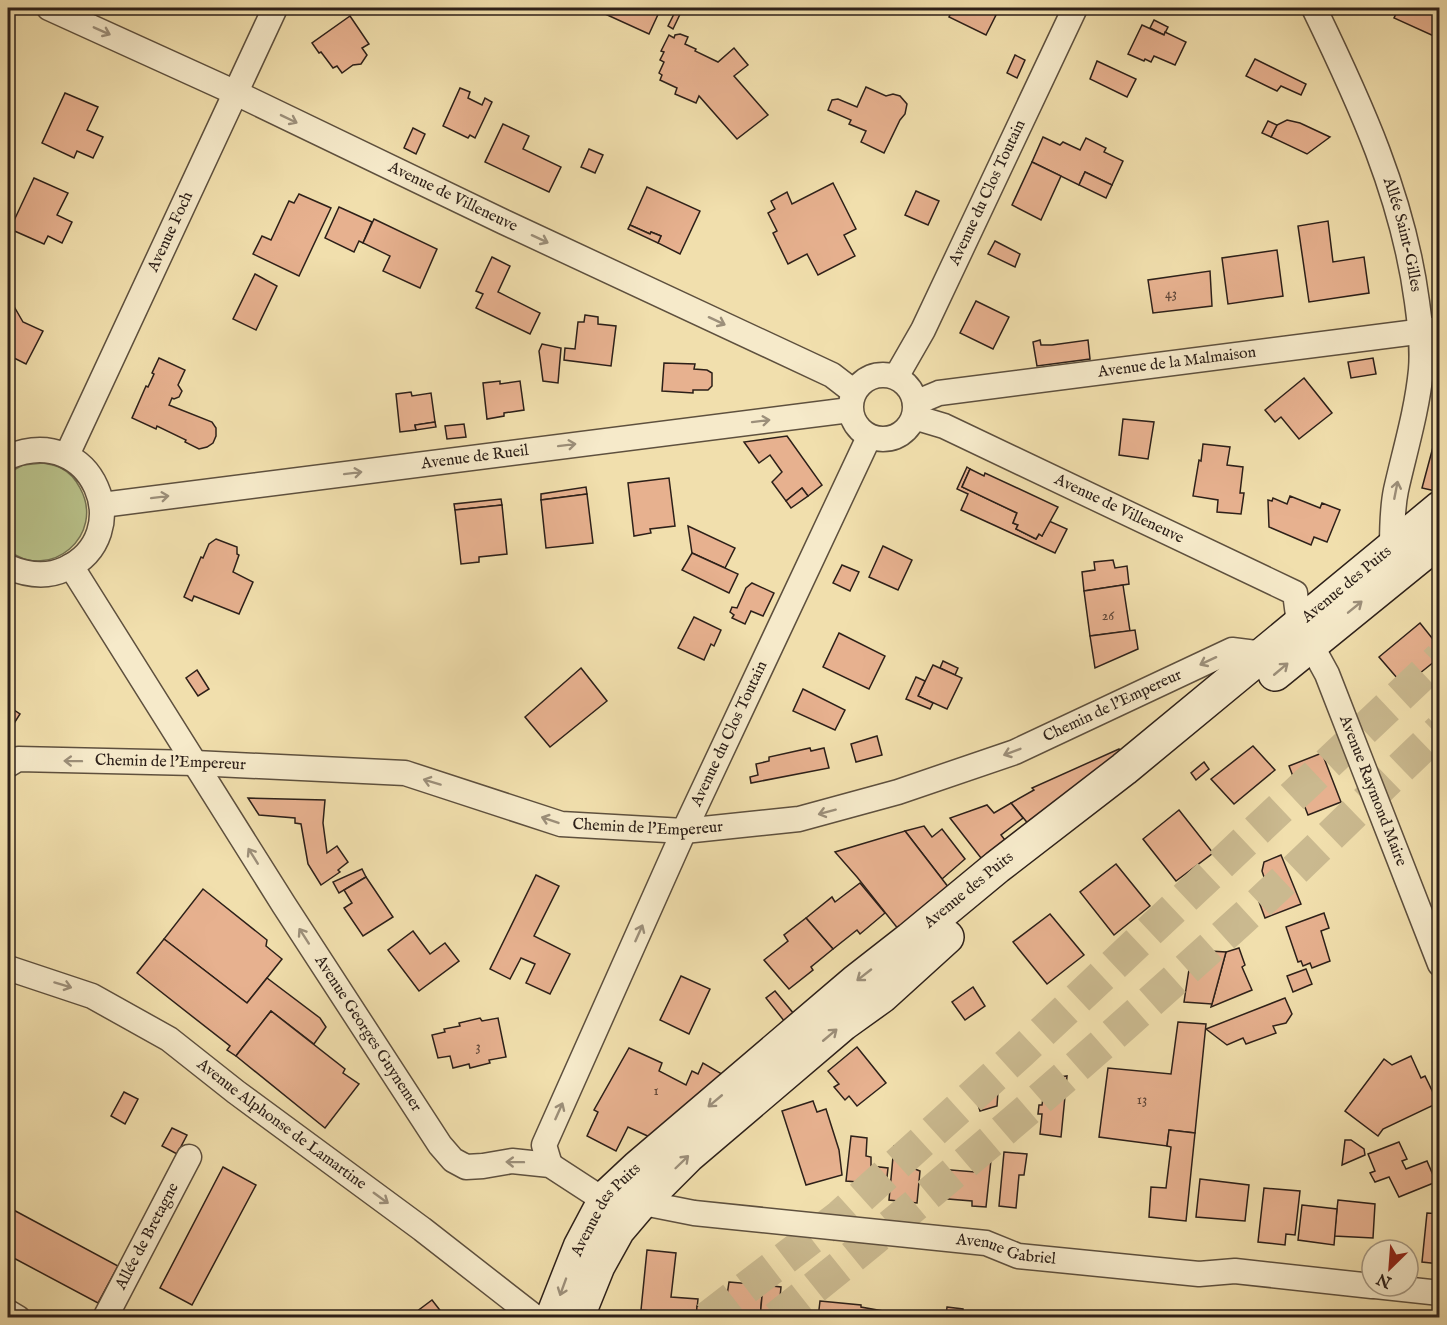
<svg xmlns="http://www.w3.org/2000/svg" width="1447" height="1325" viewBox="0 0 1447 1325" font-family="'IM FELL English',serif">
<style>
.green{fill:#b9c28a;stroke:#737152;stroke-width:1.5}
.building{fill:#e7b18f;stroke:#2d2019;stroke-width:1.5}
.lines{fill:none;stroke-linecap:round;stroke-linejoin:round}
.highway-tunnel{stroke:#cab98f;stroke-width:33;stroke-dasharray:33 16;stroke-linecap:butt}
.street-casing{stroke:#5e503e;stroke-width:27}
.secondary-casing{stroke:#2d2019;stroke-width:36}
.street{stroke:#f6eaca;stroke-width:24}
.secondary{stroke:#f6eaca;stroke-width:33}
.oneway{stroke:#9c8f7a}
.labels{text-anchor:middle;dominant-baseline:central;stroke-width:5;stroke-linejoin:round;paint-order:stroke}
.number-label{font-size:14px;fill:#5c4436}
.street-label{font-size:16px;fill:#2d2019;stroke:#f6eaca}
</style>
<rect width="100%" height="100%" fill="#f1dfad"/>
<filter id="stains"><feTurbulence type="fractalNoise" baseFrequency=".00333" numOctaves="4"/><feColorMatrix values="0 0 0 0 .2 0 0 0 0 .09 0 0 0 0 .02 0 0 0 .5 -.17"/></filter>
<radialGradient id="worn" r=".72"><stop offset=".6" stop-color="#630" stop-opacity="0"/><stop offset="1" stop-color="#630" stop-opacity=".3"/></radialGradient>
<path class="green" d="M43,463C48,464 55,465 61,468C69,472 76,480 80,488C106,535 50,583 8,550V473L23,465Z"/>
<g class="building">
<path d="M592,8H661L649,34Z"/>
<path d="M677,8H683L673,29L668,26Z"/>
<path d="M954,8H982L996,15L986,35L949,17Z"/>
<path d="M1399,8H1440V29L1436,37L1394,18Z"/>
<path d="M350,16L369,44L362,48L367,55L361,64L353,65L342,73L337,66L333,68L321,52L319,53L312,43Z"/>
<path d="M1154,20L1168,27L1164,35L1150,28Z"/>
<path d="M1142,25L1164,35L1165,32L1186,42L1175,65L1154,56L1151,62L1145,59L1144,61L1128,54Z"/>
<path d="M680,34L688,37L685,44L696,49L695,51L718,62L734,48L748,65L734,76L768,115L737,139L699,96L696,103L675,94L677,88L660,80L662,75L659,73L664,62L660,60L664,52L661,51L669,35L674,38L675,35Z"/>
<path d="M1015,55L1025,60L1017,78L1007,73Z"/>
<path d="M1255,59L1306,84L1301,95L1281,86L1277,91L1246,76Z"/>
<path d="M1097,61L1136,79L1127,97L1090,79Z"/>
<path d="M866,87L886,96L893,94L900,96L907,104L905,114L900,120L884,153L861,142L866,131L849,124L851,120L828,110L832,100L838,99L857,107Z"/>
<path d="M460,88L470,92L468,98L482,105L485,98L492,102L475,138L470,135L468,138L443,126Z"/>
<path d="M65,93L98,107L87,130L103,137L93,158L77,151L74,158L42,143Z"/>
<path d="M1287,120L1300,123L1330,137L1307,154L1271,137L1277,125Z"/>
<path d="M1268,121L1277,125L1271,137L1262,133Z"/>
<path d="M503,124L529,136L523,149L561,167L549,192L485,162Z"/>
<path d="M413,128L425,134L416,154L404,148Z"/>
<path d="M1043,137L1060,145L1063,142L1080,150L1086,138L1106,148L1104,152L1123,161L1112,185L1085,172L1079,185L1032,162Z"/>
<path d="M589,149L603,155L595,173L581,167Z"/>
<path d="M1032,162L1061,176L1041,220L1012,205Z"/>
<path d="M1085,172L1112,185L1106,198L1079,185Z"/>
<path d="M34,178L68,193L57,215L72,222L62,243L48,236L44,244L10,229Z"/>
<path d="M833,183L856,229L844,235L855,256L818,275L807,254L788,264L773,233L777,231L768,213L775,209L771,201L787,192L792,204Z"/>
<path d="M647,187L700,211L680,254L658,243L661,236L651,232L650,234L630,225Z"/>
<path d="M916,191L939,201L928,225L905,215Z"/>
<path d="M299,194L331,208L299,276L253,254L262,236L271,240L289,201L294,203Z"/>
<path d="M339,207L372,222L363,243L359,241L354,252L325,238Z"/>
<path d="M374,219L437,249L420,288L383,271L390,256L363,243Z"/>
<path d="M1328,221L1333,262L1364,257L1369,293L1309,302L1298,226Z"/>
<path d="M630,225L650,234L651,232L661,236L658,243L628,229Z"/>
<path d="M995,241L1020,254L1015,267L988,254Z"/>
<path d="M1277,250L1283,296L1228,304L1222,258Z"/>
<path d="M492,257L510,266L498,292L540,313L530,334L476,308L483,294L476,291Z"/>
<path d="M1210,271L1212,306L1153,313L1148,280Z"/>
<path d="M255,274L277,286L256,330L233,319Z"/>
<path d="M8,296L23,322L43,331L26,364L8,355Z"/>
<path d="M976,301L1009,317L993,349L960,333Z"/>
<path d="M585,315L598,317V324L616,326L611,366L564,360L565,348L575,349L578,322H584Z"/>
<path d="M1040,340L1041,345H1052L1088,340L1090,359L1037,366L1033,342Z"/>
<path d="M542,344L561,348L558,383L543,381L539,351Z"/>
<path d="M159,358L185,370L178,385L182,391L179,397L174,399L172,398L169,405L212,422L216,428V436L213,443L207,447L199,449L185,442L186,440L157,426L156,429L132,418L146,386L148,387L154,374L152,373Z"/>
<path d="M1373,358L1376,374L1351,378L1348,362Z"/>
<path d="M664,363L695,364L694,369L707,370L712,373V386L708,390H693V393L662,391Z"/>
<path d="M1304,378L1332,413L1299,439L1281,417L1275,422L1265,410Z"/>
<path d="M500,381V384L520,381L524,410L504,413V416L487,419L483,383Z"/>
<path d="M411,392L412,396L431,393L435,422L415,425L416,430L400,432L396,394Z"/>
<path d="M1123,419L1154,422L1148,459L1119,455Z"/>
<path d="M1440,421V492L1422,488Z"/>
<path d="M435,422L436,427L416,430L415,425Z"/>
<path d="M464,424L466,437L447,439L445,426Z"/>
<path d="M787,436L822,485L808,496L802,488L786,501L772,482L782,472L770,455L759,463L744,442Z"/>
<path d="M1203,444L1230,447L1227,465L1243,467L1240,493H1244L1241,514L1217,512L1218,500L1193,496L1199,460L1201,461Z"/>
<path d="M967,467L970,469L962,487L1017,513L1013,523L1018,525L1016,529L1036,539L1039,534L1042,536L1049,521L1067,529L1055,553L961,510L968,494L957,489Z"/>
<path d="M970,469L984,476L985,473L1058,507L1042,536L1039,534L1036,539L1016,529L1018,525L1013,523L1017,513L962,487Z"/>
<path d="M669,478L675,526L650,529L651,533L634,536L628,483Z"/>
<path d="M586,487L587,494L541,500V494Z"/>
<path d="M802,488L808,496L791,508L786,501Z"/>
<path d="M587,494L593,543L546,548L541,500Z"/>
<path d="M1290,496L1320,508L1322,503L1340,510L1327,542L1314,537L1311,545L1269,527L1268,500L1272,501L1273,498L1287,504Z"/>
<path d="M501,499L502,505L455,510L454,504Z"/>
<path d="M502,505L507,554L479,557V562L461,564L455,510Z"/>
<path d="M688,526L735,548L725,568L692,553Z"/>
<path d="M216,539L237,547V554L239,555L233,572L253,582L239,614L194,596L192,601L184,597L201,557L203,558L209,544Z"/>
<path d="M883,546L912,560L898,590L869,577Z"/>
<path d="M692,553L738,574L729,593L682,570Z"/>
<path d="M1113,560L1115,568L1127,566L1129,584L1084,591L1082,572L1095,570L1094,562Z"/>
<path d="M842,565L859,572L850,591L833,583Z"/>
<path d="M752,583L774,593L763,616L751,611L745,624L732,618L734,615L730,612L732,607L737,608L746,588Z"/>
<path d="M1123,585L1130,631L1090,636L1084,591Z"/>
<path d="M694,617L721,630L714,646L711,644L704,660L678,648Z"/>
<path d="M1420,623L1440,648V657L1404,686L1379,657Z"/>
<path d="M1135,630L1138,649L1095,668L1090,636Z"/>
<path d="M839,633L885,656L869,689L823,667Z"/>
<path d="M943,661L958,668L955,675L940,668Z"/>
<path d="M933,665L962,678L947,709L918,696Z"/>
<path d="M581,668L607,701L550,747L525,717Z"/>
<path d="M197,670L209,689L198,696L186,678Z"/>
<path d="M916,677L925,681L918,696L933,703L930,709L906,699Z"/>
<path d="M803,689L845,710L835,730L793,711Z"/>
<path d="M8,706L20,714L8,733Z"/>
<path d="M877,736L882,755L856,762L851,744Z"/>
<path d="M1253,746L1275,770L1234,804L1211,779Z"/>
<path d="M810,748L811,751L824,748L829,768L751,783L750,777L758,775L756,764L769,761V757Z"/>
<path d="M1119,749L1122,753L1030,826L1011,803L1034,790L1032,788Z"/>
<path d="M1322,753L1341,802L1308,815L1289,766Z"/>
<path d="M1204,762L1209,769L1196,780L1191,773Z"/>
<path d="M248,798L325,800L323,823L327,853L337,846L348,862L338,870L340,872L321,885L308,864L301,824L295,823V818L259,815Z"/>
<path d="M1011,803L1023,818L1001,835L1005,840L981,858L950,818L987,805L994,813Z"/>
<path d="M1179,810L1213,853L1176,881L1143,839Z"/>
<path d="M924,826L932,837L942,829L965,859L942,879L905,831Z"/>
<path d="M905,831L949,888L899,930L857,877L835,852Z"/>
<path d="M1281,855L1301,904L1265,918L1255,891L1267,886L1262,871L1264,862Z"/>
<path d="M1116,864L1150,906L1114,935L1080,892Z"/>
<path d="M362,869L366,877L339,893L333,882Z"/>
<path d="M536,875L559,886L534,936L570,954L550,994L526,983L535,964L521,958L510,979L490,969Z"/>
<path d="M366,877L393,917L363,936L344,908L352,903L344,890Z"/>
<path d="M860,883L885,913L860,934L857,930L833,949L806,918L832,897L835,902Z"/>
<path d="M203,889L267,940L266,946L282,959L247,1003L164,939Z"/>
<path d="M1324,913L1329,928L1321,931L1330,961L1312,968L1310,963L1303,966L1301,961L1298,962L1286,927Z"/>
<path d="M1050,914L1084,955L1047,984L1013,942Z"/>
<path d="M806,918L833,949L811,967L813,970L789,989L764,960L788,941L784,935Z"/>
<path d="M413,931L430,954L445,943L459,961L419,991L388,950Z"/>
<path d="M164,939L247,1003L267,978L320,1018L326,1027L314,1044L271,1011L236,1056L227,1050L230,1046L137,973Z"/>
<path d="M1239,948L1245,965L1242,967L1252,990L1211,1007L1226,952Z"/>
<path d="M1192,950L1226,952L1212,1004L1184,1002Z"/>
<path d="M1306,969L1312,984L1293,992L1287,976Z"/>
<path d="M681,976L710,989L689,1034L660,1020Z"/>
<path d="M973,987L985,1006L965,1020L952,1002Z"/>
<path d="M775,991L794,1014L785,1022L766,998Z"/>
<path d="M1285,998L1292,1014L1286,1023L1273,1026L1276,1033L1246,1044L1243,1038L1227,1045L1206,1029Z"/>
<path d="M271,1011L345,1069L343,1073L359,1084L325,1128L236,1056Z"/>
<path d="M480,1018L482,1021L498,1018L506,1057L489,1060L490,1063L470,1068L469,1064L453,1068L450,1056L438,1058L432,1035L445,1032L444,1029L460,1026L459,1023Z"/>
<path d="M1178,1022L1206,1024L1195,1133L1169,1130L1167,1146L1099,1137L1108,1068L1171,1074Z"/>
<path d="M857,1047L886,1083L857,1106L849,1096L845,1100L834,1087L839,1084L828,1071Z"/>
<path d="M629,1048L662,1063L659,1071L686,1085L692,1071L698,1074L703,1063L727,1077L652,1138L628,1127L616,1151L587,1136L598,1112L594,1110Z"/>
<path d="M1411,1056L1421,1078L1425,1076L1438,1103L1383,1129L1378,1136L1345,1111L1384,1059L1392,1065Z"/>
<path d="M1067,1076L1061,1137L1040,1134L1042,1114H1038L1039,1105H1042L1046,1079Z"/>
<path d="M998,1091L997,1106L980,1111L976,1098Z"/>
<path d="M124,1092L138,1099L125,1124L111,1116Z"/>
<path d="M813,1101L817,1112L826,1109L839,1150L842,1175L806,1185L782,1111Z"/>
<path d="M172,1128L187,1135L177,1154L162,1146Z"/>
<path d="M1169,1130L1195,1133L1186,1221L1149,1217L1151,1187L1166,1188L1171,1147L1167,1146Z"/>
<path d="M851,1136L867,1138L866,1156L871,1157V1166L888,1168L885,1195L869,1192L870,1183L846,1181Z"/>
<path d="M1345,1140H1351L1364,1149L1365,1155L1342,1165Z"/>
<path d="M1399,1142L1407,1159L1402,1161L1406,1169L1427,1161L1436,1182L1399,1197L1389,1177L1375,1182L1370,1173L1375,1171L1368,1154Z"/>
<path d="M894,1146L903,1148L901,1162L911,1163L910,1167L920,1171L917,1203L889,1200Z"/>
<path d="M1004,1152L1027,1154L1024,1175H1019L1016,1208L999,1206Z"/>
<path d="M977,1159L991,1160L986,1207L972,1206V1201L936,1198L939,1169L975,1172Z"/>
<path d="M223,1167L256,1185L192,1305L160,1288Z"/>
<path d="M1200,1179L1249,1185L1245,1221L1196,1217Z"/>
<path d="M1264,1188L1300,1191L1295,1235L1286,1234L1285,1245L1258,1242Z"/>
<path d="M1338,1200L1375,1204L1373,1238L1334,1236Z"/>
<path d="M1302,1205L1337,1209L1334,1245L1298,1240Z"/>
<path d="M8,1207L118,1266L98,1303L8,1255Z"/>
<path d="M1427,1213L1440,1214V1264L1422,1262Z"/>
<path d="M647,1250L676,1253L671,1297L698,1299L696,1318H669L670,1313L641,1310Z"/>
<path d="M729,1282L763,1285L760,1318H696L697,1306L725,1309Z"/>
<path d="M763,1285L781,1287L778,1318H760Z"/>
<path d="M432,1300L446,1318H408Z"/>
<path d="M820,1301L861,1305V1307L883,1311L886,1318H818Z"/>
<path d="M947,1307L963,1309V1318H928V1315L946,1316Z"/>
<path d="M1070,1311L1105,1314L1104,1318H1070Z"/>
</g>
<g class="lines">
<g class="highway-tunnel">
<path d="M707,1318L840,1216L1021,1052L1440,658"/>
<path d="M776,1318C936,1192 1090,1057 1240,921C1308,859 1373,794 1440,730"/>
</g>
<g class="street-casing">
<g id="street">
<path id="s1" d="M49,8L236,93L504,222L832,375L854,392"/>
<path id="s2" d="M1314,8C1360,103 1403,196 1417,302C1420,324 1423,347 1421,370C1417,411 1405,450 1396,490C1392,509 1392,529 1392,548"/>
<circle cx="883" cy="407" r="32"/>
<path id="s3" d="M896,377L923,330L1075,8"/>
<path id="s4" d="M915,403L939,393L1440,329"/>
<path id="s5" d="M914,417L944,426L1295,593L1299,623L1327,674L1440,964"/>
<path id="s6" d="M67,455L275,8"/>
<path d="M8,457C94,421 138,536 65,569C46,578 27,575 8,567"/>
<path id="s7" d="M102,505L850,410"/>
<path id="s8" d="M71,566L284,905L440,1145L453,1160L466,1167L483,1166L512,1161L550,1165L593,1193L694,1213L986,1243L1018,1256L1199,1274L1235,1271L1372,1286"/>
<path id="s9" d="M8,765L18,759L195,763L405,773L561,824L684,831L799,819L898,792L1015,752L1232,650L1264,654"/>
<path id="s10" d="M8,968L92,996L169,1039L236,1092L422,1229L536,1318"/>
<path id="s11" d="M550,1165L544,1145L684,831L869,437"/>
<path d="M1375,1286L1440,1293"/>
<path d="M8,1312L18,1318"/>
<path id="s12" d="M105,1318L189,1157"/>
</g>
</g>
<g class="secondary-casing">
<g id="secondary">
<path d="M1275,674L1440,540"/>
<path id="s13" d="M552,1318L580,1247L607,1196L638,1167L855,982L910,939L997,867L1124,769L1440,508"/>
<path d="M577,1318L598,1266L618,1230L641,1203L688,1156L843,1024L882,996L947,937"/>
</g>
</g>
<use href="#street" class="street"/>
<use href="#secondary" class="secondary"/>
</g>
<defs><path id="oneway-shaft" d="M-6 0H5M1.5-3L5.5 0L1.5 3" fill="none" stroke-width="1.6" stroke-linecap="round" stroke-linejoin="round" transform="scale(1.5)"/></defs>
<g class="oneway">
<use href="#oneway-shaft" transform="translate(102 31) rotate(24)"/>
<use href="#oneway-shaft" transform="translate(289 119) rotate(26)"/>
<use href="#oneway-shaft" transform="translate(540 239) rotate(25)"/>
<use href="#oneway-shaft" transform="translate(717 321) rotate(25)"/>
<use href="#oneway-shaft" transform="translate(761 421) rotate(-7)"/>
<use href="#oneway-shaft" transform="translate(567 445) rotate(-7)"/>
<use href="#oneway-shaft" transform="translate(353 473) rotate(-7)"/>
<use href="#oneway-shaft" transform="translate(1396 490) rotate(-79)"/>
<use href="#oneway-shaft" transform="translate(160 497) rotate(-7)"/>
<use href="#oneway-shaft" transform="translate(1355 607) rotate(-39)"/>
<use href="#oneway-shaft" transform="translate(1208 661) rotate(155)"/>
<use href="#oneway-shaft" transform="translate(1281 669) rotate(-40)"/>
<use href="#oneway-shaft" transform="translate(1012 752) rotate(159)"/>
<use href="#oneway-shaft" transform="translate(73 761) rotate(-179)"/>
<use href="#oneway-shaft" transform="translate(432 782) rotate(-163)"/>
<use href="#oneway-shaft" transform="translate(827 812) rotate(165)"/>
<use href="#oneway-shaft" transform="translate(550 820) rotate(-161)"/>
<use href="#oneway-shaft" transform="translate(253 856) rotate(-122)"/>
<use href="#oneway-shaft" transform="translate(639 933) rotate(-66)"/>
<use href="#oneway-shaft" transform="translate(304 936) rotate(-123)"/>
<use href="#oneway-shaft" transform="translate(864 975) rotate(142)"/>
<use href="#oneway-shaft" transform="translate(63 985) rotate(17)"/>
<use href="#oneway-shaft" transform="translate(830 1035) rotate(-40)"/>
<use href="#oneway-shaft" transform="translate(715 1101) rotate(140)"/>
<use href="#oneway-shaft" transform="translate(559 1111) rotate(-66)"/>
<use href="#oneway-shaft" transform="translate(515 1162) rotate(-179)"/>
<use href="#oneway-shaft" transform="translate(682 1162) rotate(-44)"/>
<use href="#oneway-shaft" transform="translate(381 1198) rotate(36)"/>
<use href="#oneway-shaft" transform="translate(563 1287) rotate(110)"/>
</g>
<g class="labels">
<g class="number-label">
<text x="1171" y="294">43</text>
<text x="1108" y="616">26</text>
<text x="478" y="1047">3</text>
<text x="656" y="1091">1</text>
<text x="1142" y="1100">13</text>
</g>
<g class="street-label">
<text stroke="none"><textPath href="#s3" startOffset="206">Avenue du Clos Toutain</textPath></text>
<text stroke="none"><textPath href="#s1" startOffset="446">Avenue de Villeneuve</textPath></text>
<text stroke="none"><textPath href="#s6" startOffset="246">Avenue Foch</textPath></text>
<text stroke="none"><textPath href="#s2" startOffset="244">Allée Saint-Gilles</textPath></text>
<text stroke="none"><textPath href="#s4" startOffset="266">Avenue de la Malmaison</textPath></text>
<text stroke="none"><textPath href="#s7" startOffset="376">Avenue de Rueil</textPath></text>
<text stroke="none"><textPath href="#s5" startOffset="225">Avenue de Villeneuve</textPath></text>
<text stroke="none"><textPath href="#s13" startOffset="1094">Avenue des Puits</textPath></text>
<text stroke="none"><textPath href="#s9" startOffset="1136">Chemin de l'Empereur</textPath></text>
<text stroke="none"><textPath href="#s11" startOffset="472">Avenue du Clos Toutain</textPath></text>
<text stroke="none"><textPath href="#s9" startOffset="164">Chemin de l'Empereur</textPath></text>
<text stroke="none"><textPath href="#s5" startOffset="634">Avenue Raymond Maire</textPath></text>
<text stroke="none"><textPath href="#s9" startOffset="650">Chemin de l'Empereur</textPath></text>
<text stroke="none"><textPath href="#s13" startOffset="608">Avenue des Puits</textPath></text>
<text stroke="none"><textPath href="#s8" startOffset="554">Avenue Georges Guynemer</textPath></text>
<text stroke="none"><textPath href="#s10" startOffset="318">Avenue Alphonse de Lamartine</textPath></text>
<text stroke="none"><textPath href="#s13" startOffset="122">Avenue des Puits</textPath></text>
<text stroke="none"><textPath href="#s12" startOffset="92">Allée de Bretagne</textPath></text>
<text stroke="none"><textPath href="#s8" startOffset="1275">Avenue Gabriel</textPath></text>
</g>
</g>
<rect width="1447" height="1325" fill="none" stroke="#f1dfad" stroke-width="30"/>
<rect x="9" y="9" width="1429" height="1307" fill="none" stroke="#2d2019" stroke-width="3"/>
<rect x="15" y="15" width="1417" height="1295" fill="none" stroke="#2d2019" stroke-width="1.5"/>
<g transform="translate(1390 1268) rotate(205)"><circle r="28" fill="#f6eaca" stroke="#a69983" stroke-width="1.5"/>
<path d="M0-4.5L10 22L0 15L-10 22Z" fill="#8f2418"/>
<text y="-9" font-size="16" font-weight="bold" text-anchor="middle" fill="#2d2019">N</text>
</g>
<rect width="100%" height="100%" filter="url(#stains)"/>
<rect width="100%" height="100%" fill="url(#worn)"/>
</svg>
